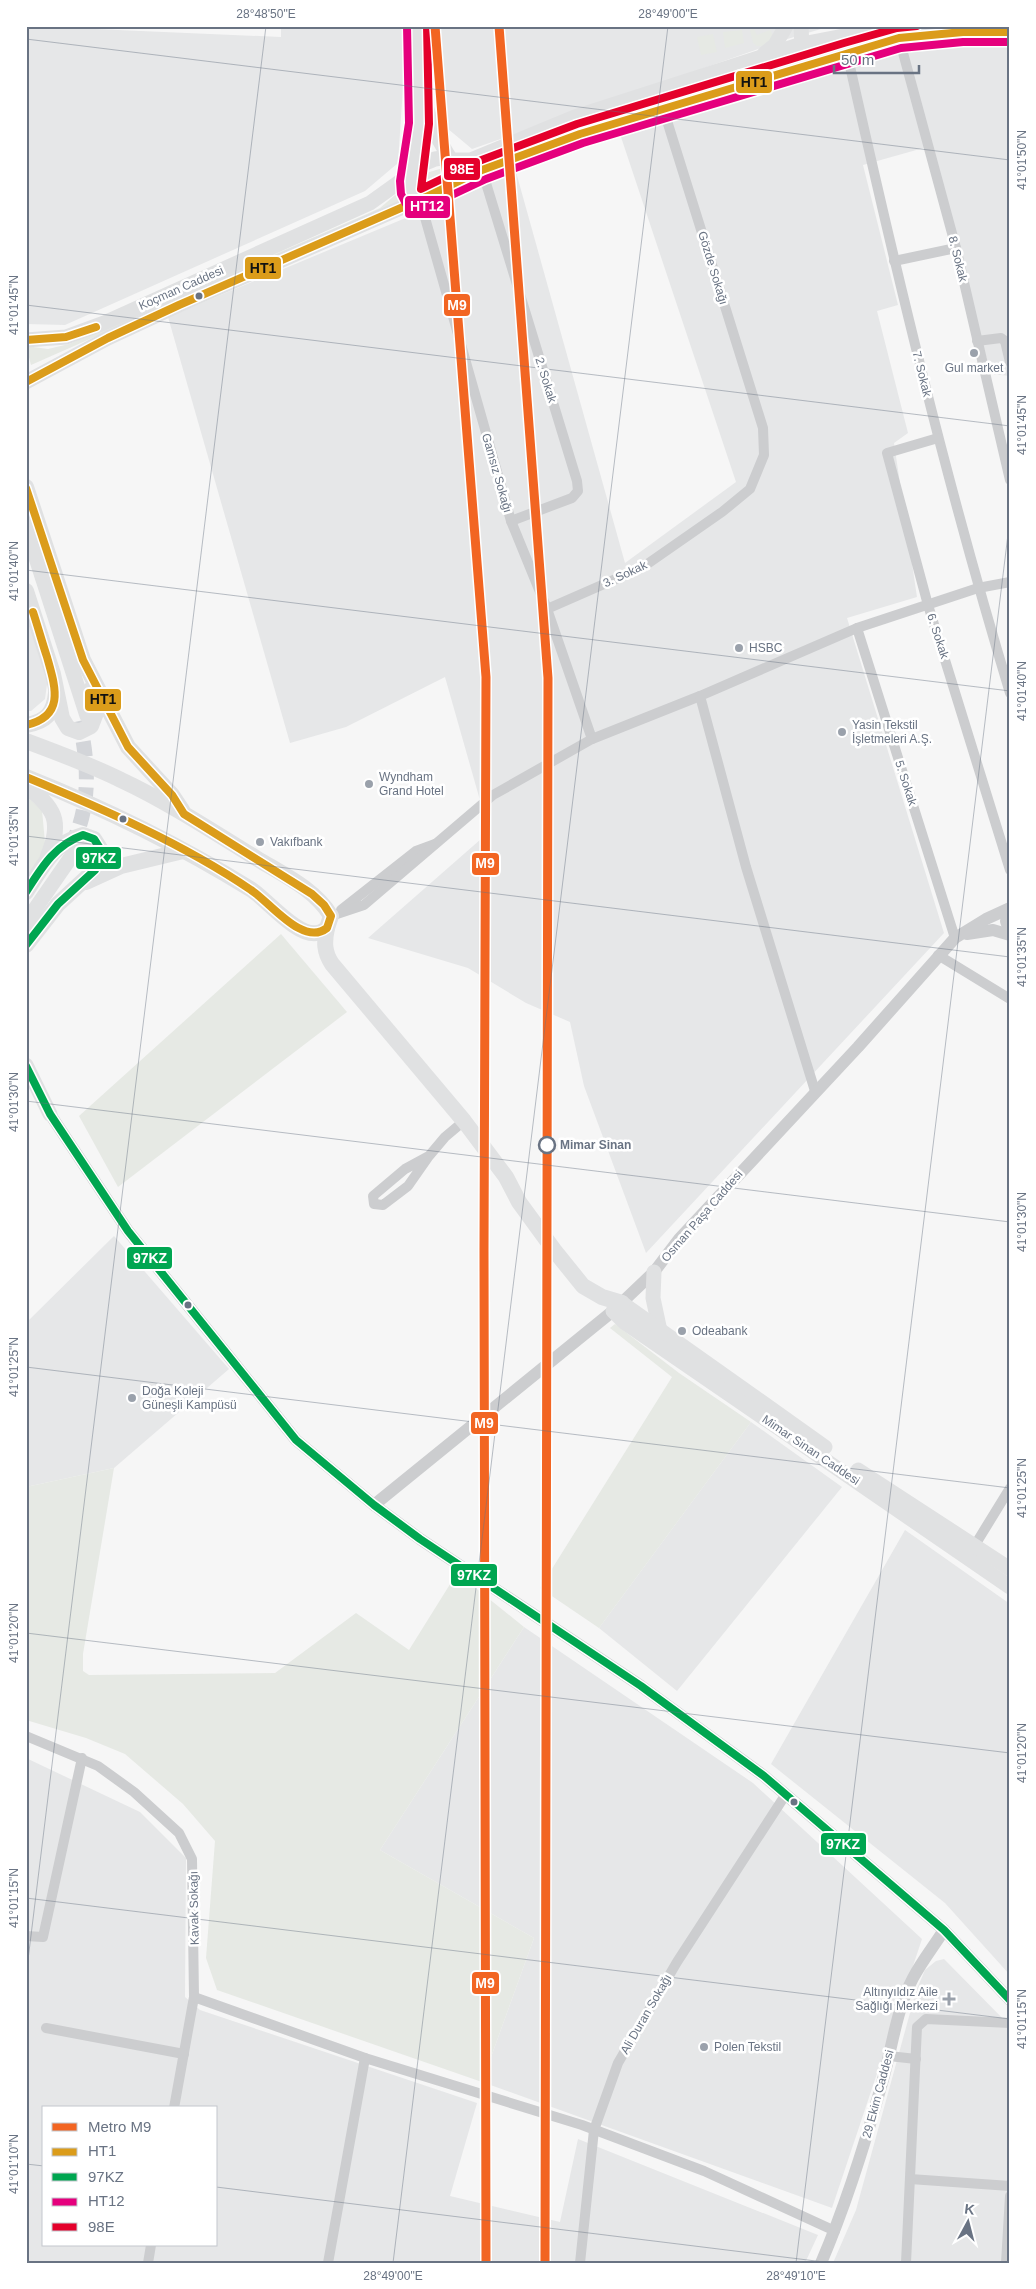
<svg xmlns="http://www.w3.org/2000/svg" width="1036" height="2289" viewBox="0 0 1036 2289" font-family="Helvetica,sans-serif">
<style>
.built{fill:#e6e7e8;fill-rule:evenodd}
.green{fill:#e6e9e4}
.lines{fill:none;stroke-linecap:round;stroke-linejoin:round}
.secondary-tunnel{stroke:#d3d5d9;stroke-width:15;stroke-dasharray:15 8;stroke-linecap:butt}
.minor{stroke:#cccdcf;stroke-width:10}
.tertiary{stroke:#cccdcf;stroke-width:12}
.secondary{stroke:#e0e1e2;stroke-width:15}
.primary{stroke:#e0e1e2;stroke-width:16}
.bus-1-casing{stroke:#fff;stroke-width:11}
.bus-2-casing{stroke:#fff;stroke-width:11}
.bus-3-casing{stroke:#fff;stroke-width:11}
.bus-4-casing{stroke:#fff;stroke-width:11}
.bus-1{stroke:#db9c1a;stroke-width:8}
.bus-2{stroke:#00a651;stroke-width:8}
.bus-3{stroke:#e5007d;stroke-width:8}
.bus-4{stroke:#e4002b;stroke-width:8}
.metro-1-casing{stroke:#fff;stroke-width:12}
.metro-1{stroke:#f26522;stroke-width:9}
.ticks{fill:none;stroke:#697383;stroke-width:1;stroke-opacity:0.45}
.bus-dot{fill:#697383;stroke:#fff;stroke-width:2}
.poi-dot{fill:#9aa1ab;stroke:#fff;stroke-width:2}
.stop-dot{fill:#fff;stroke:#697383;stroke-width:2.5}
.labels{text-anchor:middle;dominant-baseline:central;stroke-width:5;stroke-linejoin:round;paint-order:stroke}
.street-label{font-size:12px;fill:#697383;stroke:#fff}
.poi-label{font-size:12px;fill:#697383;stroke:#fff;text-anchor:start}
.stop-label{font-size:12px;font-weight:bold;fill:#697383;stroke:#fff;text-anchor:start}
.line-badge{stroke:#fff;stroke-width:2}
.badge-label{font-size:14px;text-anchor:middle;font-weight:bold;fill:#fff}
.pale-badge-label{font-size:14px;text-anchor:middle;font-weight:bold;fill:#111}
.neatline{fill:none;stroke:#697383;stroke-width:2}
.ticks-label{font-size:12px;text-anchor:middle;fill:#697383}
</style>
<rect width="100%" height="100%" fill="#f6f6f6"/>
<g class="built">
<path d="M26,26L281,37V26H404L405,56L398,163L365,191L65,325L26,324Z"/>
<path d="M430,26H831L784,40L472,149L441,123L432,71Z"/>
<path d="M1010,44V376L991,374L927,147L863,165L898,305L877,311L908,433L894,443L917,597L847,618L944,933L646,1253L584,1086L570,1022L526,1003L468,968L368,938L489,832L445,677L346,727L290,743L168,317L516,172L625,563L736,482L619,131L892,48Z"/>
<path d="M26,609L48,677L45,699L31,711H26Z"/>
<path d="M114,1236L229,1369L114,1468L26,1487V1323Z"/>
<path d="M751,1422L842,1487L677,1691L599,1628Z"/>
<path d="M905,1530L1010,1604V1975L945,1903L771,1764Z"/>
<path d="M524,1627L753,1783L922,1939L832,2208L482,2082L534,1938L380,1850Z"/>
<path d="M26,1758L140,1812L186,1858L185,1997L200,2010L477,2103L450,2196L560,2222L578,2139L818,2235L805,2263H26ZM44,2108H216V2245H44Z"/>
<path d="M944,1959L1010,2026V2263H833L856,2210L916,1991L925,1970L936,1961Z"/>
</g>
<g class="green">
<path d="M754,29L757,35L770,30L774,37L765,46H757L753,43L750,30Z"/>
<path d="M742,30L744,43L725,48L723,32Z"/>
<path d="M713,34L717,52L701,55L697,37Z"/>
<path d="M443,168L448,172L444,180L425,187L420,185L419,179L426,173Z"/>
<path d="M401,190L406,199L369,216L31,365L26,346L48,349L69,344L367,214L380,208Z"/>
<path d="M26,796L42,810L46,853L26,886Z"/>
<path d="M281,934L347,1012L118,1187L79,1116Z"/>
<path d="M615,1324L679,1373L751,1422L599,1628L540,1588L672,1377L610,1328Z"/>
<path d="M114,1468L83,1654V1671L89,1675L275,1673L356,1613L409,1650L457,1573L524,1627L380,1850L534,1938L482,2082L217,1990L206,1958L215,1841L183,1804L125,1754L86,1738L26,1720V1487Z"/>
</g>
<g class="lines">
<path class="secondary-tunnel" d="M71,846C91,808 89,762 79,721"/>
<g class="minor">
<path d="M899,38L956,248L1010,480"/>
<path d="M847,53C895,268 946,482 1010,693"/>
<path d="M482,170L577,481L578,491L572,498L511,521"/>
<path d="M420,200L511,521L547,609L592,739"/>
<path d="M894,261L956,248"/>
<path d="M977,341L1001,338L1005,341L1010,362"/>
<path d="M938,438L887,453L928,605L1010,870"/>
<path d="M547,609L643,567L722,512L750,489L764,455L763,428L663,108"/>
<path d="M857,628L955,938"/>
<path d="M341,910L416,851L435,844"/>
<path d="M331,916L364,905L493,795L592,739L700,696"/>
<path d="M938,955L1010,999"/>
<path d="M815,1091L746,867L700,696L857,628L978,588L1010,582"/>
<path d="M429,1156L408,1186L383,1205L374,1204L373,1196L405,1169L429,1156L445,1137L464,1121"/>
<path d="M975,1545L1010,1488"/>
<path d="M26,1736L98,1766L134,1792L179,1833L192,1859L194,1997L174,2108"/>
<path d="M26,1936L43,1937L82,1758"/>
<path d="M194,1997L365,2058L582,2125L704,2171L835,2231"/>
<path d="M46,2028L184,2054"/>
<path d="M889,2056L916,2059"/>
<path d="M910,2179L1010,2186"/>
<path d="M148,2263L151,2245"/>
<path d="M328,2263L365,2058"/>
<path d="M580,2263L594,2130L618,2063L677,1962L786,1794"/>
<path d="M906,2263L917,2027L926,2019L1010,2023"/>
<path d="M1006,2263L1010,2196"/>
</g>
<g class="tertiary">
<path d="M1010,910L1006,921L1010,933"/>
<path d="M967,934L993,930L1010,935"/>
<path d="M50,1114L128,1231L296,1440L374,1505L420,1539L641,1686L764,1776L944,1930L1010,2000"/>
<path d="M374,1505L613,1311L654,1272L679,1239L858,1047L955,938L986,919L1010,908"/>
<path d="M821,2263C846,2205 865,2144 882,2083C892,2049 896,2010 913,1978C922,1961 934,1946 944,1930"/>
</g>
<g class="secondary">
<path d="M417,26C418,70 424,113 415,156C413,172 406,181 413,197L420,200"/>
<path d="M764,54L775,45L786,26"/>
<path d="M799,54L802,48L801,26"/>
<path d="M425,103L434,131L449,157"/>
<path d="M452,160H471L575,117L802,44L895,26"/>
<path d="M413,168L435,159L449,157L454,164"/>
<path d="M26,340L66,337L104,323L370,203L409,175"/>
<path d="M26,382L108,338L179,305L426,197L482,170L580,134L899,38L963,32H1010"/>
<path d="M26,527L87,716"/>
<path d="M26,922L80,844"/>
<path d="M26,1065L50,1114"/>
<path d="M654,1272L653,1298L660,1331"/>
<path d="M622,1303L825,1447"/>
<path d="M613,1311L624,1322L1010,1587"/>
<path d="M858,1470L1010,1569"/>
</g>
<g class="primary">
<path d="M26,487L83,660L128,747L172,795L182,810"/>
<path d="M26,591L53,674L62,718L68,728L79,732L91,726L96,713L91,689"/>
<path d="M26,725C46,722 54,713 56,693"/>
<path d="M26,741C58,753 91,765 121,780C168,802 212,831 256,858C282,874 315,889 331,916L327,928C325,930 320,933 317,933C298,937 268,901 252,890C181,846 104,808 26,777"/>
<path d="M26,786C54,807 63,821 48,856"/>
<path d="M86,882L121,866L183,851"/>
<path d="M26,892C42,868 53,843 83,835L94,839L101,850L95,870L58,904L26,945"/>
<path d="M327,928C324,942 324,952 332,964L464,1121L506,1177L519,1202L554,1250L583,1286L602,1297L622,1303"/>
</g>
<g class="bus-1-casing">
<g id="bus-1">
<path d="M26,340L66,337L96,327"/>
<path d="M26,382L108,338L179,305L426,197L482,170L580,134L899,38L963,32H1010"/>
<path d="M26,488L83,660L128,747L172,795L184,814L312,894L324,905L331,916L327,928C303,947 270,902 251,890C182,843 103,809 26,777"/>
<path d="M26,725C66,716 55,686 47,657C42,642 38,627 33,612"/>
</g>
</g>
<g class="bus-2-casing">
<g id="bus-2">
<path d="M26,892C42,867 55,845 83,835L94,839L101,850L95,870L58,904L26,945"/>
<path d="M26,1066L50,1114L128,1231L296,1440L374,1505L420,1539L641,1686L764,1776L944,1930L1010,2000"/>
</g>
</g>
<g class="bus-3-casing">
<path id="bus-3" d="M407,26L409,123L400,181L401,194L406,204L420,210L486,179L583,143L901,48L963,42H1010"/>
</g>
<g class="bus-4-casing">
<path id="bus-4" d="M427,26L429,124L421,189L479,161L577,124L844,43L897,28L917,26"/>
</g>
<use href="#bus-1" class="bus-1"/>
<use href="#bus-2" class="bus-2"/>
<use href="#bus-3" class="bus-3"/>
<use href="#bus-4" class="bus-4"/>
<g class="metro-1-casing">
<g id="metro-1">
<path d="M435,26L486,677L484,1250L486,2263"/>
<path d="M499,26L548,678L545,2263"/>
</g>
</g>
<use href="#metro-1" class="metro-1"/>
</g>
<path class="ticks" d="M26,39L1010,160M26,305L1010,426M26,570L1010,691M26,836L1010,957M26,1101L1010,1222M26,1367L1010,1488M26,1633L1010,1753M26,1898L1010,2019M26,1976L266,26M26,2164L44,2166M216,2187L832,2263M393,2263L668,26M796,2263L1010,518"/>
<g class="bus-dot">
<circle cx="199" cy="296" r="4.5"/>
<circle cx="123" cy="819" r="4.5"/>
<circle cx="188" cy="1305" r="4.5"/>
<circle cx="794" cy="1802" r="4.5"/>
</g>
<g class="poi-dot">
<circle cx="974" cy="353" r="5"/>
<circle cx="739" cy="648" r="5"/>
<circle cx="842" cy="732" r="5"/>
<circle cx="369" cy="784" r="5"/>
<circle cx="260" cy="842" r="5"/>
<circle cx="682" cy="1331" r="5"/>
<circle cx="132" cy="1398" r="5"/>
<path d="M946.5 1991.5h5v5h5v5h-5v5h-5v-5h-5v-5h5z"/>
<circle cx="704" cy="2047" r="5"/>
</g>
<circle class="stop-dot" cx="547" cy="1145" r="8"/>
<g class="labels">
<g class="street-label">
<text transform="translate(958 259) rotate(76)">8. Sokak</text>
<text transform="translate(713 268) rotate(73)">Gözde Sokağı</text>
<text transform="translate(181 288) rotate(-24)">Koçman Caddesi</text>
<text transform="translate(922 374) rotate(76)">7. Sokak</text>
<text transform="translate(546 380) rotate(73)">2. Sokak</text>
<text transform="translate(497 473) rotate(74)">Gamsız Sokağı</text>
<text transform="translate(625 574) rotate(-25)">3. Sokak</text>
<text transform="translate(938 636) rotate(72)">6. Sokak</text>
<text transform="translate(906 783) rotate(72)">5. Sokak</text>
<text transform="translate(702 1216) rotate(-49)">Osman Paşa Caddesi</text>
<text transform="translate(811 1450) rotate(34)">Mimar Sinan Caddesi</text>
<text transform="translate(194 1908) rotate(-91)">Kavak Sokağı</text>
<text transform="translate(646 2014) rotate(-60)">Ali Duran Sokağı</text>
<text transform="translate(878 2094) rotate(-75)">29 Ekim Caddesi</text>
</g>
<g class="poi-label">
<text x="974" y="368" text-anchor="middle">Gul market</text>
<text x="749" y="648">HSBC</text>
<text x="852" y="725">Yasin Tekstil<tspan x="852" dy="14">İşletmeleri A.Ş.</tspan></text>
<text x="379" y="777">Wyndham<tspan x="379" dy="14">Grand Hotel</tspan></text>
<text x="270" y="842">Vakıfbank</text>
<text x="692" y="1331">Odeabank</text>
<text x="142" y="1391">Doğa Koleji<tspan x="142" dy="14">Güneşli Kampüsü</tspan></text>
<text x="938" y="1992" text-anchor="end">Altınyıldız Aile<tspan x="938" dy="14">Sağlığı Merkezi</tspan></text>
<text x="714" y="2047">Polen Tekstil</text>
</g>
<g class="stop-label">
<text x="560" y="1145">Mimar Sinan</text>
</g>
</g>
<g class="line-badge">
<rect x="735" y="70" width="38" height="24" rx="5" fill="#db9c1a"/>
<rect x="443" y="157" width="38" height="24" rx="5" fill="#e4002b"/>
<rect x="404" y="195" width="47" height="24" rx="5" fill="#e5007d"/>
<rect x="244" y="256" width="38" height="24" rx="5" fill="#db9c1a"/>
<rect x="443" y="293" width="28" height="24" rx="5" fill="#f26522"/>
<rect x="84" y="688" width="38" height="24" rx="5" fill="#db9c1a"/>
<rect x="75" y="846" width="47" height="24" rx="5" fill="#00a651"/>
<rect x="471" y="852" width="29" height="24" rx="5" fill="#f26522"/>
<rect x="126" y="1246" width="47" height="24" rx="5" fill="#00a651"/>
<rect x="470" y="1411" width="29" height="24" rx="5" fill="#f26522"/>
<rect x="450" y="1563" width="48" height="24" rx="5" fill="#00a651"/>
<rect x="820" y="1832" width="47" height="24" rx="5" fill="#00a651"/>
<rect x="471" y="1971" width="29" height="24" rx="5" fill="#f26522"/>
</g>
<g class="badge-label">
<text x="462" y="174">98E</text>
<text x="427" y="211">HT12</text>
<text x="457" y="310">M9</text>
<text x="99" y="863">97KZ</text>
<text x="485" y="868">M9</text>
<text x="150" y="1263">97KZ</text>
<text x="484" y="1428">M9</text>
<text x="474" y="1580">97KZ</text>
<text x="843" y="1849">97KZ</text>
<text x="485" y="1988">M9</text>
</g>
<g class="pale-badge-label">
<text x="754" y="87">HT1</text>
<text x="263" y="273">HT1</text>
<text x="103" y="704">HT1</text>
</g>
<rect width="1036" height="2289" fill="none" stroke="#ffffff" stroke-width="55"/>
<rect x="42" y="2106" width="175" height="140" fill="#ffffff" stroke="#c3c7cd"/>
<rect x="52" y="2123" width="25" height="8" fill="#f26522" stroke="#c3c7cd"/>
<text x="88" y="2132" font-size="15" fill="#697383">Metro M9</text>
<rect x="52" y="2148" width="25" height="8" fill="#db9c1a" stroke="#c3c7cd"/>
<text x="88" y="2156" font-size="15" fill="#697383">HT1</text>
<rect x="52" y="2173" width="25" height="8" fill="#00a651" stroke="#c3c7cd"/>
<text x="88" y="2182" font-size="15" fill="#697383">97KZ</text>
<rect x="52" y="2198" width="25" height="8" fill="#e5007d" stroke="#c3c7cd"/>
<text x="88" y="2206" font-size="15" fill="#697383">HT12</text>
<rect x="52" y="2223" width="25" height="8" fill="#e4002b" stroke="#c3c7cd"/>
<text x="88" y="2232" font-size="15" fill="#697383">98E</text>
<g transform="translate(968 2222) rotate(7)" stroke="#ffffff" stroke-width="4" paint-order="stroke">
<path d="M0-4L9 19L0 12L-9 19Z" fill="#697383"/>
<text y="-8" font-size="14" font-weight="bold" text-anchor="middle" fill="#697383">K</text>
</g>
<path d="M834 65v8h85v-8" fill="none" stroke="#697383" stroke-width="2.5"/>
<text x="841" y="65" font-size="15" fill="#697383" stroke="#ffffff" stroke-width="4" paint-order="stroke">50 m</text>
<rect x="28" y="28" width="980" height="2234" class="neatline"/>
<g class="ticks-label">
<text x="266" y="18">28°48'50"E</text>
<text x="668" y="18">28°49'00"E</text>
<text transform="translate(1022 160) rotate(-90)" y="4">41°01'50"N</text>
<text transform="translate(14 305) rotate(-90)" y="4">41°01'45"N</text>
<text transform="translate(1022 425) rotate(-90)" y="4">41°01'45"N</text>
<text transform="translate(14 571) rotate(-90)" y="4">41°01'40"N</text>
<text transform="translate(1022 691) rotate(-90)" y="4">41°01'40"N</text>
<text transform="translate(14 836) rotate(-90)" y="4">41°01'35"N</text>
<text transform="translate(1022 957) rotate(-90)" y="4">41°01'35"N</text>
<text transform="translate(14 1102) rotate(-90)" y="4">41°01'30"N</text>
<text transform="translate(1022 1222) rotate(-90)" y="4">41°01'30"N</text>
<text transform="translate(14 1367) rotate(-90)" y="4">41°01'25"N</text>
<text transform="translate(1022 1488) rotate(-90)" y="4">41°01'25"N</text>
<text transform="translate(14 1633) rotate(-90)" y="4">41°01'20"N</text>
<text transform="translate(1022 1753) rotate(-90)" y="4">41°01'20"N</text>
<text transform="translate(14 1898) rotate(-90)" y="4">41°01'15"N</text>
<text transform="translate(1022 2019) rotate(-90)" y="4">41°01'15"N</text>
<text transform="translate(14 2164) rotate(-90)" y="4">41°01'10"N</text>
<text x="393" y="2280">28°49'00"E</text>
<text x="796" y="2280">28°49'10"E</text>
</g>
</svg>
